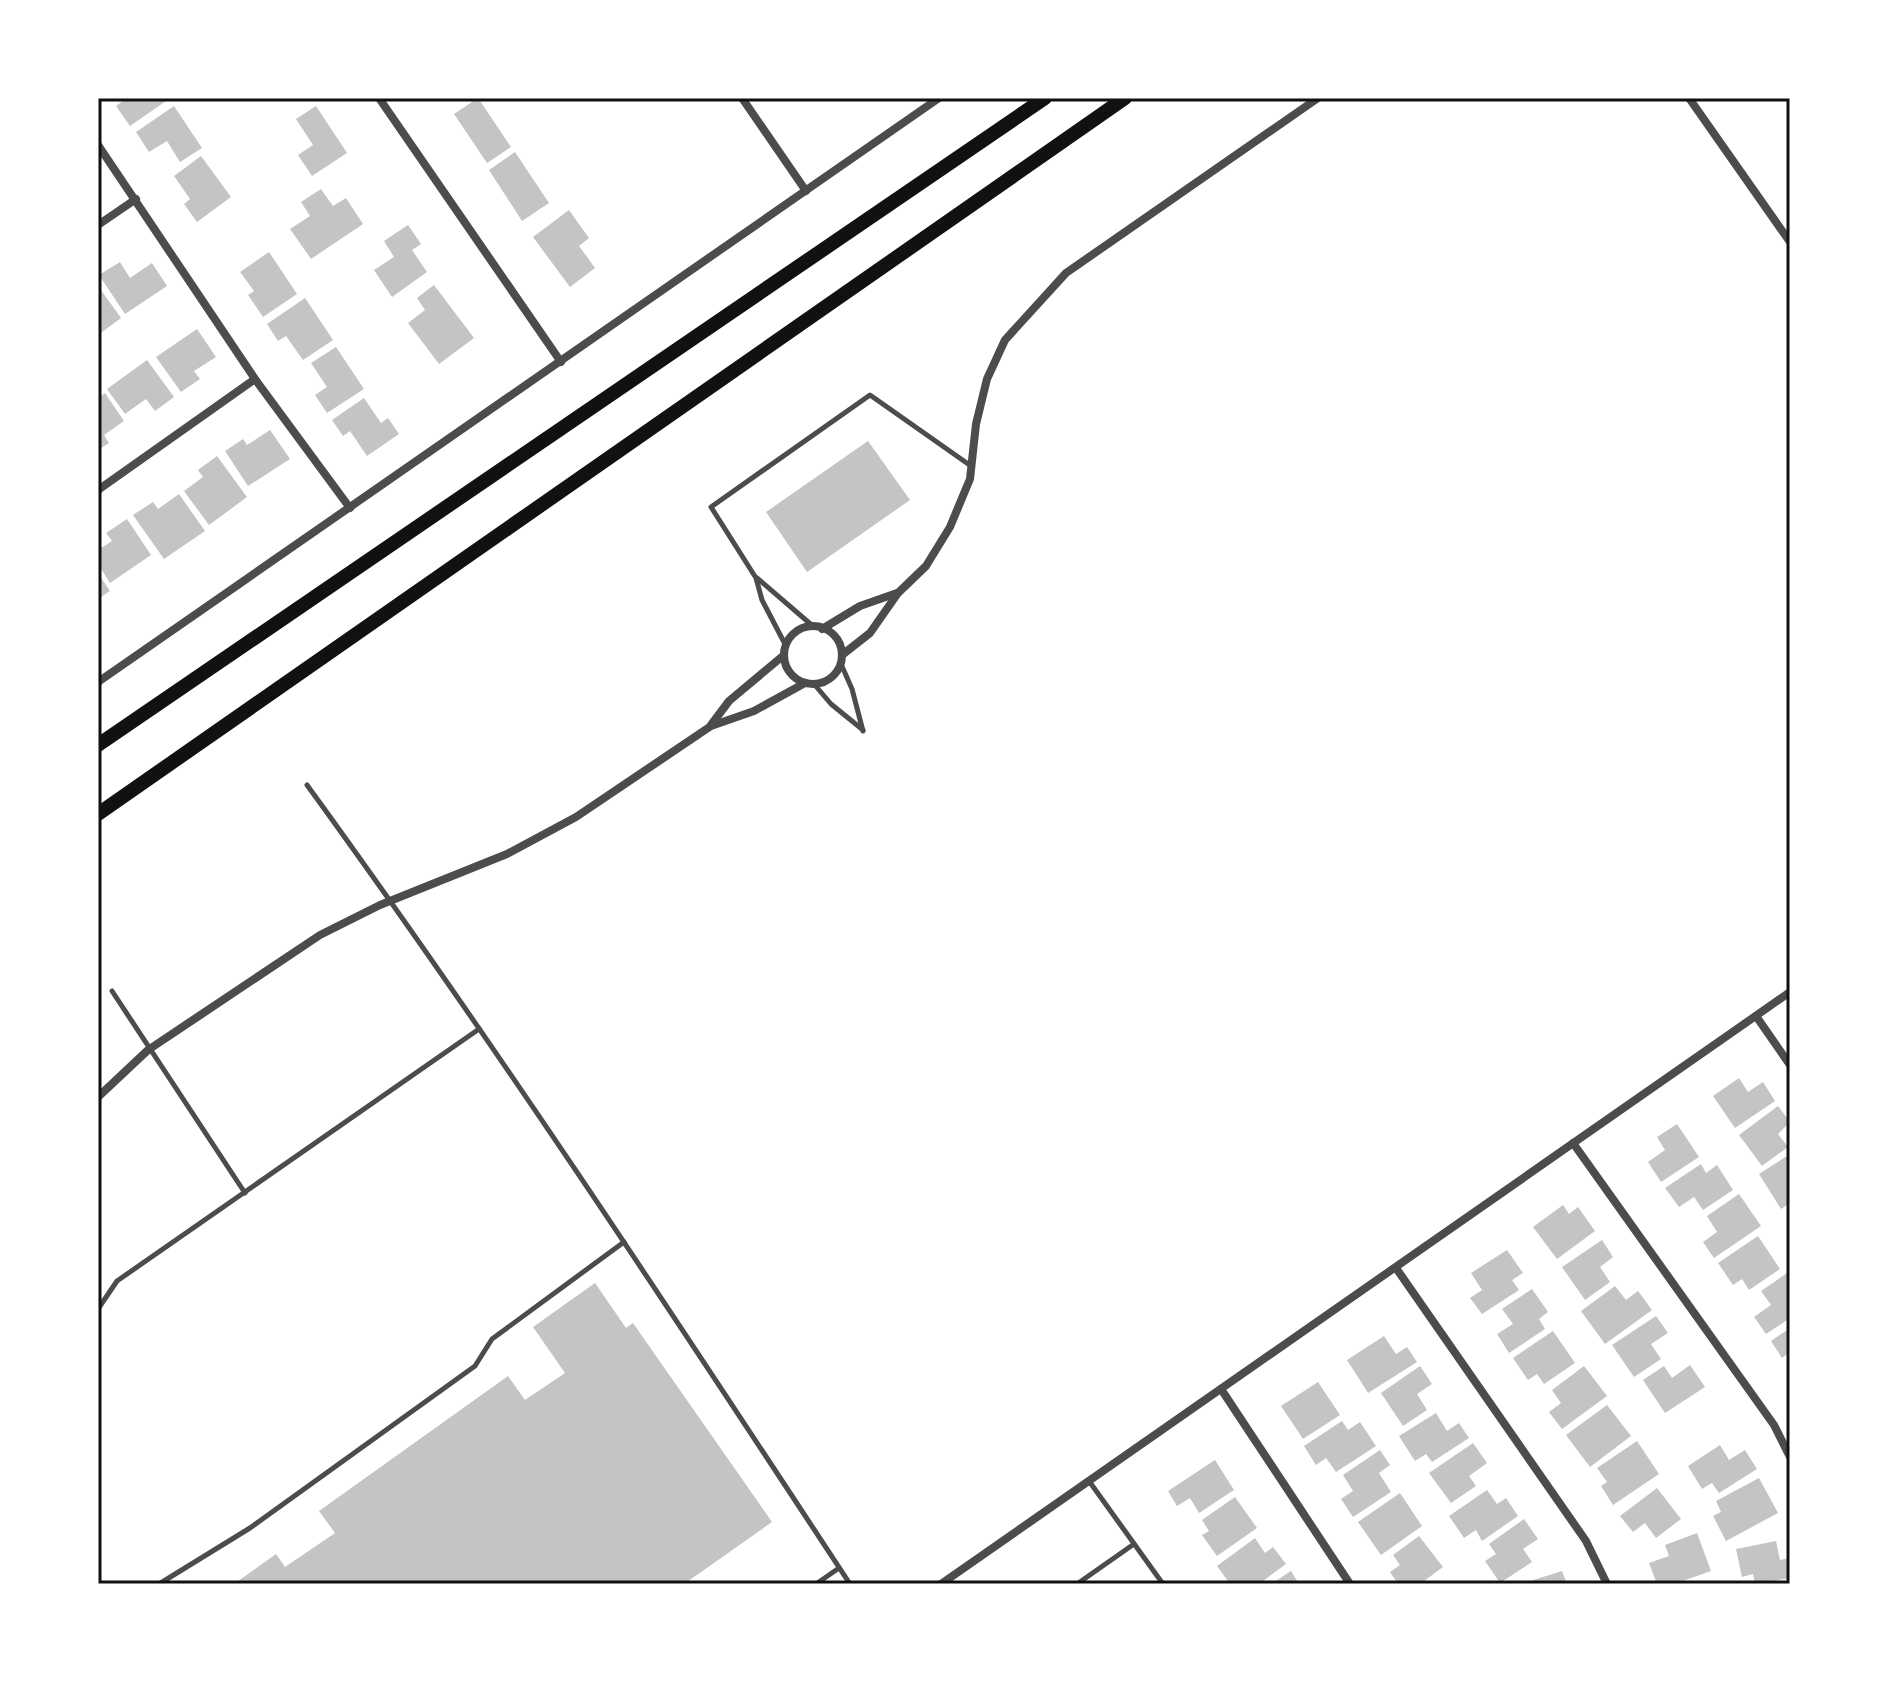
<svg xmlns="http://www.w3.org/2000/svg" width="1888" height="1682" viewBox="0 0 1888 1682" font-family="Raleway,sans-serif">
<style>
.building{fill:#c4c4c4}
.lines{fill:none;stroke-linecap:round;stroke-linejoin:round}
.service{stroke:#4c4c4c;stroke-width:5}
.minor{stroke:#4c4c4c;stroke-width:8}
.secondary{stroke:#111;stroke-width:14}
.neatline{fill:none;stroke:#111;stroke-width:3}
</style>
<rect width="100%" height="100%" fill="#fff"/>
<g class="building">
<path d="M127,98H165L166,101L130,126L116,106Z"/>
<path d="M478,98L511,147L487,163L454,114Z"/>
<path d="M174,106L202,148L180,162L167,141L149,152L136,132Z"/>
<path d="M316,106L347,153L312,176L298,155L313,145L296,119Z"/>
<path d="M515,152L549,203L522,221L489,170Z"/>
<path d="M201,156L231,197L197,222L184,204L190,199L174,176Z"/>
<path d="M321,189L333,206L346,198L363,224L311,259L290,229L310,216L301,202Z"/>
<path d="M569,210L589,238L579,246L595,268L570,287L533,237Z"/>
<path d="M408,225L421,244L412,250L427,272L392,297L374,270L394,257L384,241Z"/>
<path d="M269,252L297,294L263,317L248,295L254,291L240,272Z"/>
<path d="M120,262L130,278L152,263L167,286L125,314L99,275Z"/>
<path d="M434,285L474,338L439,364L408,323L425,310L417,298Z"/>
<path d="M98,286L121,318L98,335Z"/>
<path d="M305,298L333,340L303,360L286,336L278,341L267,324Z"/>
<path d="M197,329L216,357L194,371L200,379L181,392L156,357Z"/>
<path d="M336,347L364,389L327,413L315,395L327,387L311,363Z"/>
<path d="M147,360L174,397L155,411L146,399L125,414L107,389Z"/>
<path d="M105,393L124,421L104,435L109,443L98,450V398Z"/>
<path d="M364,398L381,423L388,418L399,434L367,456L350,431L343,436L332,420Z"/>
<path d="M270,430L290,459L248,486L225,451L243,439L247,445Z"/>
<path d="M868,441L910,500L807,572L766,512Z"/>
<path d="M217,456L247,497L209,525L184,491L203,477L198,470Z"/>
<path d="M179,494L205,531L164,559L133,515L153,502L158,509Z"/>
<path d="M127,519L151,555L110,583L98,564V550L112,541L106,533Z"/>
<path d="M98,573L110,591L98,599Z"/>
<path d="M1739,1078L1748,1092L1763,1082L1775,1101L1735,1128L1713,1096Z"/>
<path d="M1778,1106L1790,1122L1778,1134L1788,1147L1762,1166L1739,1135Z"/>
<path d="M1677,1124L1699,1157L1661,1182L1648,1162L1665,1150L1657,1137Z"/>
<path d="M1790,1154V1203L1781,1209L1759,1174Z"/>
<path d="M1701,1164L1706,1173L1717,1165L1733,1190L1703,1210L1694,1197L1679,1207L1665,1188Z"/>
<path d="M1739,1194L1761,1226L1714,1258L1703,1242L1717,1232L1707,1216Z"/>
<path d="M1563,1205L1569,1214L1578,1207L1595,1231L1557,1259L1533,1227Z"/>
<path d="M1758,1236L1780,1269L1749,1290L1742,1279L1733,1285L1718,1263Z"/>
<path d="M1602,1240L1613,1257L1600,1267L1610,1282L1585,1300L1562,1267Z"/>
<path d="M1507,1250L1523,1273L1512,1280L1519,1290L1482,1314L1470,1298L1482,1290L1471,1273Z"/>
<path d="M1790,1271V1318L1766,1334L1754,1317L1771,1305L1761,1291Z"/>
<path d="M595,1283L626,1328L633,1323L772,1522L684,1584H234L276,1554L285,1567L335,1533L319,1511L508,1376L525,1400L565,1373L533,1327Z"/>
<path d="M1615,1286L1626,1300L1638,1291L1652,1310L1605,1344L1581,1311Z"/>
<path d="M1532,1289L1548,1312L1539,1319L1545,1329L1509,1353L1497,1334L1513,1324L1502,1309Z"/>
<path d="M1656,1316L1668,1333L1651,1344L1661,1359L1634,1377L1612,1345Z"/>
<path d="M1790,1328V1352L1782,1358L1771,1341Z"/>
<path d="M1553,1331L1575,1363L1544,1384L1537,1374L1528,1380L1513,1358Z"/>
<path d="M1384,1336L1396,1354L1407,1347L1417,1362L1368,1393L1347,1360Z"/>
<path d="M1690,1365L1705,1387L1665,1413L1643,1380L1664,1366L1672,1378Z"/>
<path d="M1420,1366L1432,1384L1417,1394L1427,1410L1403,1426L1381,1393Z"/>
<path d="M1584,1366L1607,1396L1562,1429L1549,1412L1561,1403L1552,1390Z"/>
<path d="M1318,1382L1340,1415L1303,1439L1281,1406Z"/>
<path d="M1607,1405L1631,1436L1590,1467L1566,1435Z"/>
<path d="M1436,1413L1447,1431L1459,1423L1469,1438L1432,1462L1426,1454L1415,1461L1399,1436Z"/>
<path d="M1342,1421L1348,1430L1360,1422L1376,1446L1336,1472L1326,1458L1316,1465L1304,1446Z"/>
<path d="M1637,1441L1659,1474L1613,1505L1601,1486L1607,1482L1597,1468Z"/>
<path d="M1473,1443L1487,1463L1469,1476L1476,1486L1451,1503L1429,1473Z"/>
<path d="M1720,1445L1729,1460L1745,1450L1757,1469L1719,1493L1712,1483L1702,1489L1688,1466Z"/>
<path d="M1380,1450L1390,1465L1379,1473L1391,1492L1353,1517L1341,1499L1353,1491L1343,1475Z"/>
<path d="M1215,1460L1234,1490L1199,1513L1190,1498L1177,1506L1168,1491Z"/>
<path d="M1759,1478L1778,1513L1726,1541L1713,1516L1721,1512L1716,1501Z"/>
<path d="M1657,1488L1681,1519L1656,1538L1645,1523L1633,1532L1620,1516Z"/>
<path d="M1487,1490L1497,1504L1506,1498L1518,1516L1482,1541L1476,1530L1464,1538L1449,1516Z"/>
<path d="M1400,1493L1422,1526L1381,1555L1358,1522Z"/>
<path d="M1235,1497L1257,1528L1217,1556L1202,1535L1209,1531L1202,1520Z"/>
<path d="M1524,1519L1538,1539L1523,1549L1532,1562L1500,1583L1485,1561L1496,1554L1489,1544Z"/>
<path d="M1697,1533L1711,1571L1674,1584H1657L1649,1563L1669,1556L1665,1545Z"/>
<path d="M1419,1536L1443,1567L1420,1584H1398L1390,1572L1400,1565L1393,1555Z"/>
<path d="M1255,1538L1265,1553L1273,1547L1286,1564L1259,1584L1244,1581L1230,1584L1217,1566Z"/>
<path d="M1776,1541L1780,1560L1790,1558V1578L1755,1584L1753,1574L1742,1577L1736,1549Z"/>
<path d="M1291,1571L1299,1584H1271Z"/>
<path d="M1562,1571L1567,1584H1524V1583Z"/>
</g>
<g class="lines">
<g class="service">
<path d="M757,578L814,627"/>
<path d="M786,646L762,600L756,578L711,507L870,395L971,466"/>
<path d="M841,664L852,689L863,731"/>
<path d="M814,684L831,704L863,730"/>
<path d="M307,785C496,1045 673,1315 850,1584"/>
<path d="M112,991L245,1193"/>
<path d="M98,1309L117,1281L479,1029"/>
<path d="M1089,1481L1163,1584"/>
<path d="M159,1584L250,1528L475,1366L492,1339L624,1242"/>
<path d="M816,1584L839,1568"/>
<path d="M1077,1584L1134,1544"/>
</g>
<g class="minor">
<path d="M379,98L561,362"/>
<path d="M742,98L806,191"/>
<path d="M1689,98L1790,242"/>
<path d="M98,145L255,379L350,508"/>
<path d="M98,225L136,199"/>
<path d="M98,490L255,379"/>
<circle cx="813" cy="655" r="29"/>
<path d="M822,629L860,606L897,593"/>
<path d="M842,655L870,633L898,593L926,566L950,527L970,479L976,424L987,379L1005,340L1066,273L1318,98"/>
<path d="M98,682L939,98"/>
<path d="M711,725L729,701L784,655"/>
<path d="M1756,1016L1790,1065"/>
<path d="M98,1097L148,1050L320,935L380,905L507,854L576,817L711,726L754,711L805,683"/>
<path d="M1573,1143L1774,1425L1790,1457"/>
<path d="M1396,1268L1586,1541L1607,1584"/>
<path d="M1221,1389L1350,1584"/>
<path d="M941,1584L1790,992"/>
</g>
<g class="secondary">
<path d="M98,745L1045,98"/>
<path d="M98,814L1125,98"/>
</g>
</g>
<rect width="1888" height="1682" fill="none" stroke="#ffffff" stroke-width="200"/>
<rect x="100" y="100" width="1688" height="1482" class="neatline"/>
</svg>
